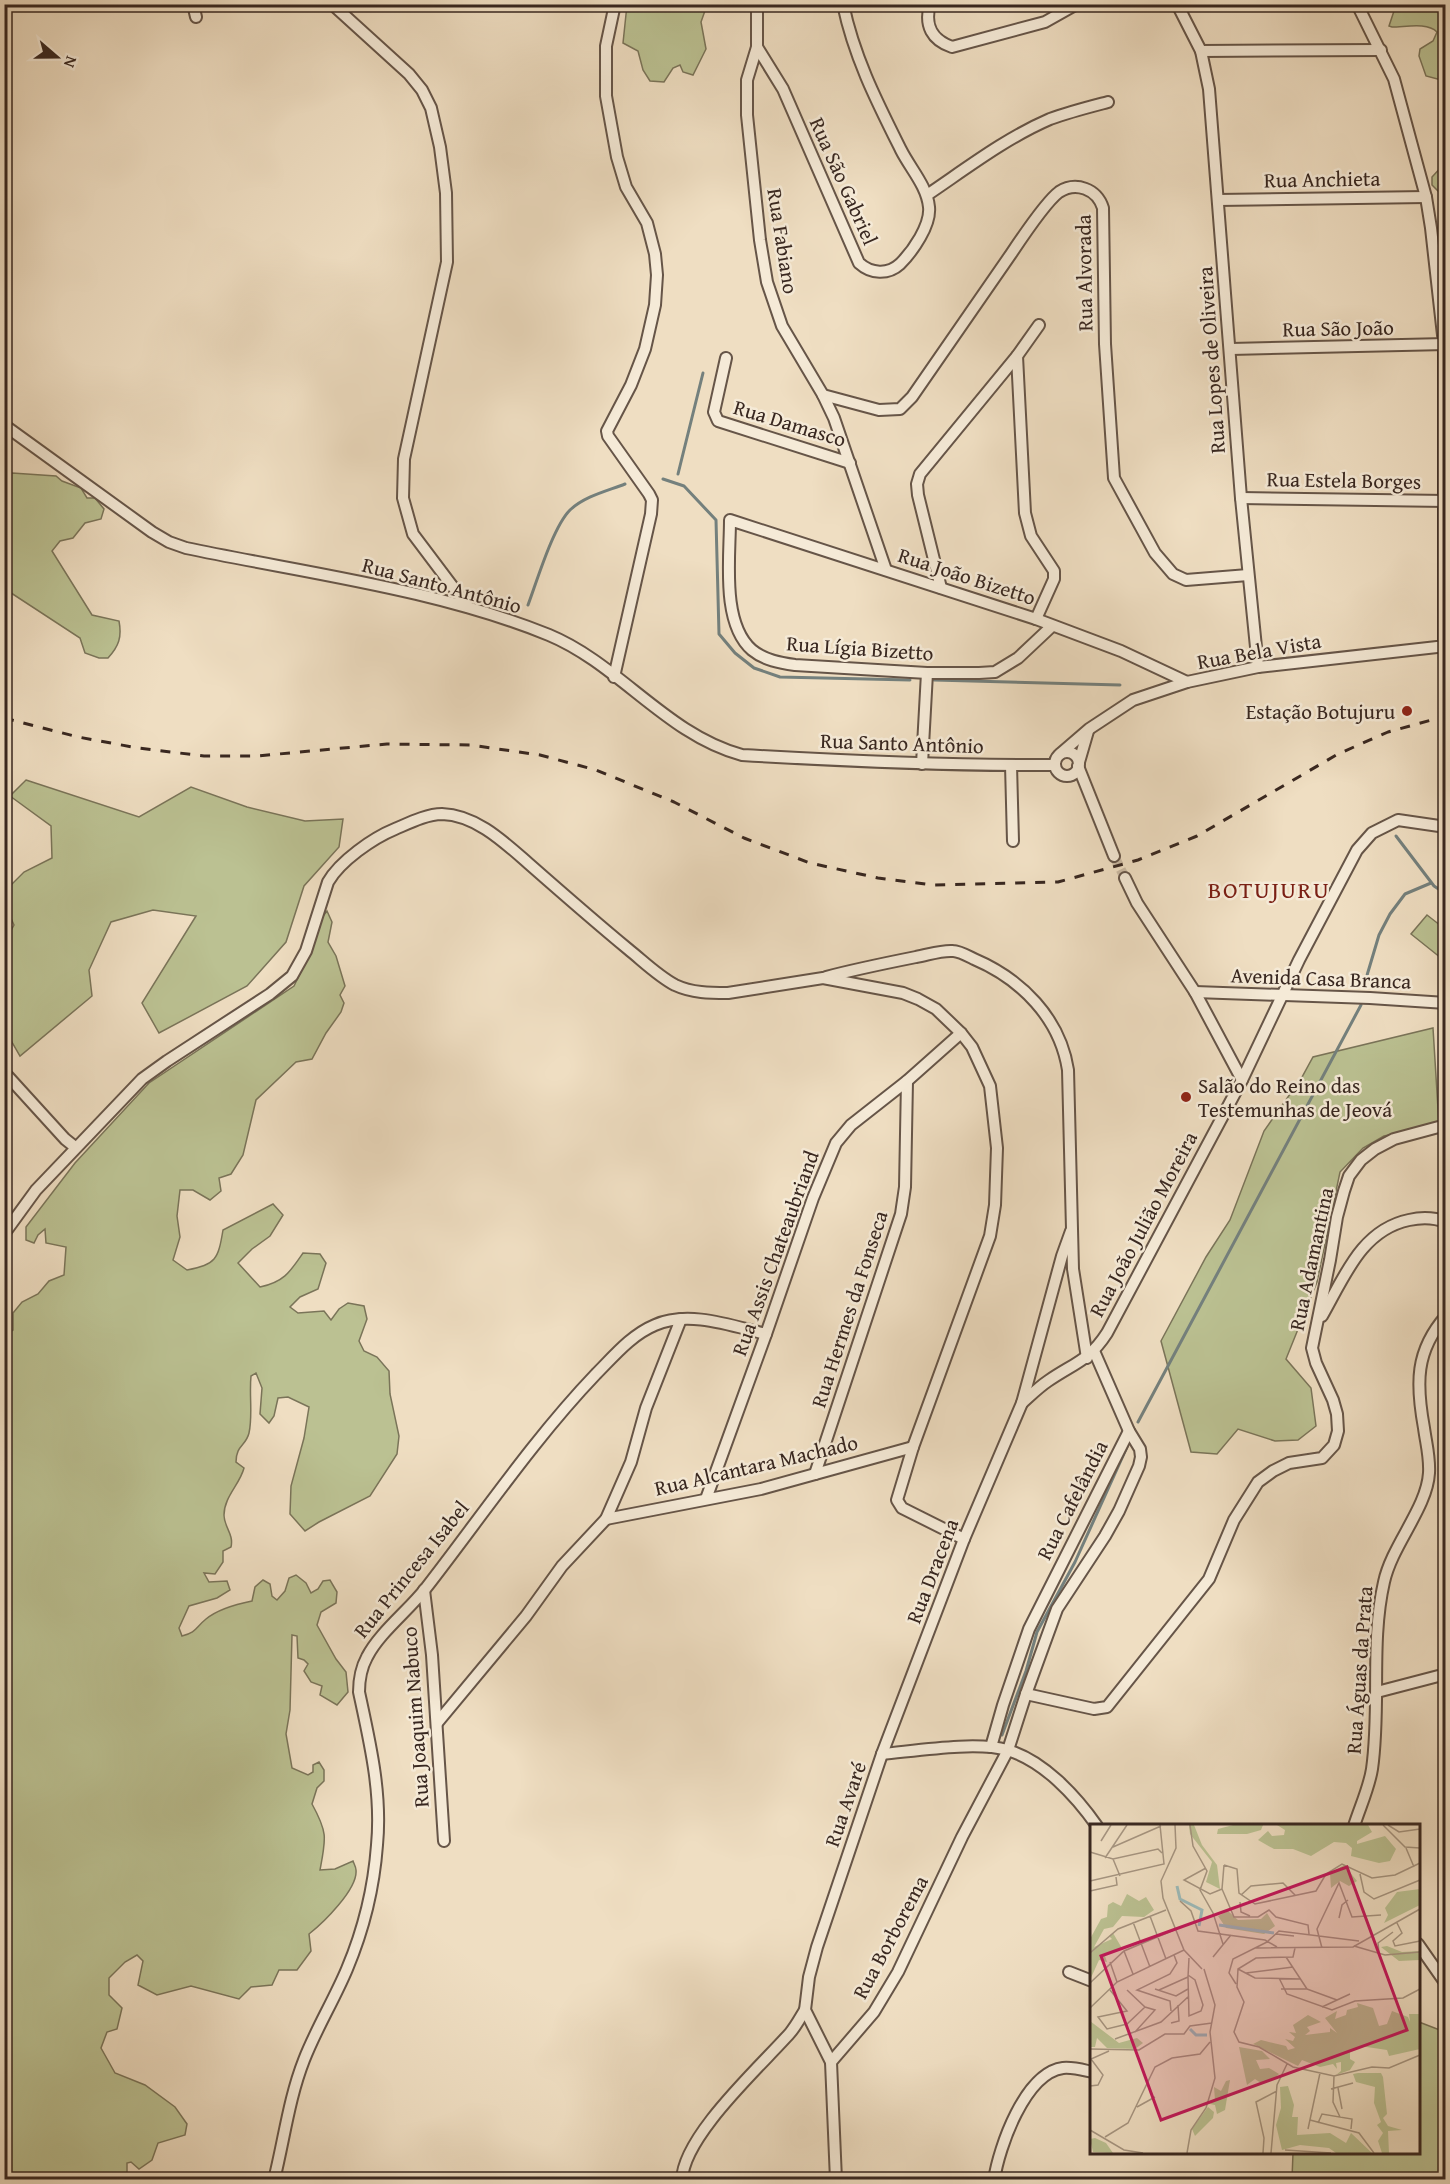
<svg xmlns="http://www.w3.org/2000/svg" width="1450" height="2184" viewBox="0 0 1450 2184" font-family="'Gentium Book Plus',serif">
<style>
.green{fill:#bbc192;stroke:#7a7459;stroke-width:1.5}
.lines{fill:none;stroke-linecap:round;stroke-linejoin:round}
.stream{stroke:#74807d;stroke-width:3}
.street-tunnel{stroke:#cab9a2;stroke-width:10;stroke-dasharray:10 5;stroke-linecap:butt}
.street-casing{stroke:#665548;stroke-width:14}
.street{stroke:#f5ead7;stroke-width:10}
.rail{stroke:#382720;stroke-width:3;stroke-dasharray:10 10;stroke-linecap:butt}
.poi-dot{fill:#8f2418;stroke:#f5ead7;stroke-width:2}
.labels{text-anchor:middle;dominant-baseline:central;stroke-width:5;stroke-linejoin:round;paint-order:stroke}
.street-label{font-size:21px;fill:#382720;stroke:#f5ead7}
.poi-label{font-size:21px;fill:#382720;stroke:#f5ead7;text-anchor:end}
.quarter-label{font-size:24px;letter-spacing:1.5px;fill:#7a1f14;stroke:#f5ead7}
.inset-river{fill:none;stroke:#9cbbbb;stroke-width:3}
.inset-road{fill:none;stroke:#a69581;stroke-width:1.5}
.view{fill:#c2185b;fill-opacity:0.15;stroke:#c2185b;stroke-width:3}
.inset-edge{fill:none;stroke:#382720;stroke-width:3}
</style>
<rect width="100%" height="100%" fill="#efdec2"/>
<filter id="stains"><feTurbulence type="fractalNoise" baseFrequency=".00333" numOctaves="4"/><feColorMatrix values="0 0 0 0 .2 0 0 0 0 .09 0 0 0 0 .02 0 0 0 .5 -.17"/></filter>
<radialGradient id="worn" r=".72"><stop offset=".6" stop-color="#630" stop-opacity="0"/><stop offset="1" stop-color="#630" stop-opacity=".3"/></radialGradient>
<g class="green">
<path d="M627,5H707L701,22L706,49L693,75L683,72L680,65L673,68L664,82L650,81L643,70L638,51L623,43Z"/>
<path d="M1401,5H1445V81L1426,76L1419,56L1420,49L1433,41L1437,32C1427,22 1406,27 1392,27L1389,26L1394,11Z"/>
<path d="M1445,163V192L1438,191L1432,185V177Z"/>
<path d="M12,473L56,476L62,481L81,488L87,498H95L104,509L101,519L85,523L73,538L60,541L52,551L92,615L119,621C122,637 119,646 108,658H99L85,653L80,638L5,589V483Z"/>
<path d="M26,780L139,817L191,787L247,807L305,821L343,819L339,847L304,886L286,942L247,986L159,1033L142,1003L196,916L153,910L111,922L89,970L92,996L20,1056L5,1030V941L14,925L5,905V891L24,872L52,858L51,826L10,796Z"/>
<path d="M327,911L332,922L328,942L336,956L345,986L340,995L344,1003L341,1012L326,1033L312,1059L296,1062L256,1100L243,1155L231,1174L219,1178L221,1191L210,1200L193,1190H180L177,1216L180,1237L173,1260L187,1270C216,1264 218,1260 223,1230L273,1204L283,1215L270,1236L252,1249L238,1263L260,1287C284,1282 290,1272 303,1253L320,1254L326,1263L318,1289L300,1297L290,1307L298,1313L324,1311L331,1320L339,1309L348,1303L364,1306L367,1319L359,1341L364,1351L377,1357L389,1371L390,1394L399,1436L397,1454L370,1496L319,1522L305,1531L290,1514L291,1486L304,1438L309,1407L288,1397L278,1398L274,1416L269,1423L260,1414L262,1388L256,1373L251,1376C249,1395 253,1415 249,1433C246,1446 236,1445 236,1462L244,1468C240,1484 224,1497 224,1515C224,1527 234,1534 231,1547L223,1551V1562L215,1574L204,1573L209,1582L227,1581L230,1590L217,1598L189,1606L179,1628L182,1636C197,1632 195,1628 206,1619C217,1610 237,1604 252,1601L255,1587L263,1580L270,1584L272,1596L277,1600L285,1591L289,1578L296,1575L306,1583L311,1593L318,1589L323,1581L330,1580L337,1592L336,1603L321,1612L317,1625L336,1659L346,1672L348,1692L337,1705L320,1695L322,1686L311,1682L304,1671L308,1664L304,1660L298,1658L297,1636L292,1635L290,1710L286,1734L292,1768L308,1775L313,1772V1765L319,1762L324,1770V1781L317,1788L312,1804C328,1833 326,1838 320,1870L335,1869L353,1861C354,1864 356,1867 356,1870C358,1889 323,1923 309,1934L311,1951L297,1970H279L272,1985L251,1987L239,1999L191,1986L157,1995L138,1985L143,1961L137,1955L125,1962L109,1978V1995L122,2008L117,2029L107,2032L101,2048L115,2073L145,2085L175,2107L187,2124L185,2135L158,2143L152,2160L139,2169L131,2162L127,2163V2174L123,2179H5L4,1794L8,1769L4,1722L5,1335L13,1330V1313L22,1302L38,1294L49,1281L64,1275L66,1247L46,1243L45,1229L38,1235L34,1243L26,1240V1227L75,1163L149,1083L294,986L312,948L320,920Z"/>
<path d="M1427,915L1445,929V953L1441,958L1411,934Z"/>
<path d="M1433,1028L1439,1125L1384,1136L1363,1148L1340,1172L1317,1282L1286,1359L1311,1388L1316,1426L1298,1440L1275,1441L1238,1429L1217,1454L1191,1452L1161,1341L1206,1257L1230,1220L1264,1131L1302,1077L1313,1057Z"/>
<path d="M1419,2022L1445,2032V2178L1443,2180L1292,2179L1293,2153L1418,2152Z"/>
</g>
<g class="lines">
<g class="stream">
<path d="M678,474L703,373"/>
<path d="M663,479L684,486L716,520L719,634L735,653L754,668L780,677L910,680"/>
<path d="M528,605C537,581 553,527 570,510C585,496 607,491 625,484"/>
<path d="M934,680L1120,685"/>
<path d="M1396,836L1434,886L1446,894"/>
<path d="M1365,982L1379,935L1390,914L1405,894L1431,883"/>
<path d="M1138,1422L1361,1005"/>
<path d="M1002,1735L1026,1671L1037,1632L1075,1562L1127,1447"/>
</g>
<path class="street-tunnel" d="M1114,856L1125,878"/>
<g class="street-casing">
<g id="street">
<path d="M193,4L196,17"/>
<path d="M332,4L409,74L422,90L431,108L440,147L446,193L447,262L404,459L403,498L413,534L468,607"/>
<path d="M757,4V47L747,80V115L760,240L767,282L782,326L823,395L834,418L886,570"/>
<path d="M930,4C924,26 932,40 952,47L1045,22L1077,4"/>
<path d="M1177,4L1201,51L1209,89L1241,498L1258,667"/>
<path d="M1357,4L1394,79L1426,197L1431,228L1444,344V646"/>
<path d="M757,47L783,89L859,263C871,274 888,275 900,264C913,251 931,225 929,207C927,186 910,168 901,150C877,102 854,57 843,4"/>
<path d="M1201,51L1381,50"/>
<path d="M927,195C967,168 1006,138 1050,119C1069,112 1089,107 1108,102"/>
<path d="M1218,200L1426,197"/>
<path d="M1231,349L1446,344"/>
<path d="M1017,356L1025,513L1031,536L1054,571V579L1036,619"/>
<path d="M726,358L714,412L718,421L850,463"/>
<path d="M823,395L879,410L900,409L912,397C945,349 978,301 1011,254C1021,239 1047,201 1059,192C1076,181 1097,189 1103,208L1105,344L1114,478L1155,553L1173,574L1186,580L1248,575"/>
<path d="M4,425L152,532L169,542L186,548C305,573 436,589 549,635C619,664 667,735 742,755C846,761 950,766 1055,765"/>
<path d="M1241,498L1446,501"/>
<path d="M941,588L918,495L917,484L920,474L1017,356L1039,325"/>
<path d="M1052,626L1018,658L995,672L979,673H927L795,665C780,663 764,660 752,650C721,623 730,558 730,520L1036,619L1121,651L1187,682"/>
<path d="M614,677L651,514L652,500L649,494L608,436L607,431L631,385L645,349L655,305L657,275L655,254L647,223L626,187L617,157L606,96V46L615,4"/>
<circle cx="1067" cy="764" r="12"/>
<path d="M1060,754L1089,729L1133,700L1187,682L1258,667L1446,646"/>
<path d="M1079,762L1088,731"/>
<path d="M922,764L927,673"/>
<path d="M1011,765L1013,841"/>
<path d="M1078,766L1114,856"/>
<path d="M1125,878L1137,903L1195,992L1242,1080"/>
<path d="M826,977C856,969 886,963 916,957C928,955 941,950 953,951C959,951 968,956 974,959C1021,979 1060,1018 1068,1070L1073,1269L1087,1358"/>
<path d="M1195,992L1370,998L1446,1003"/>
<path d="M4,1072L65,1139L75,1147"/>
<path d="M4,1234L36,1190L142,1079L167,1061L270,994L292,976L306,951L328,882C340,861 373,838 395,829C409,823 427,814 442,814C476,815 504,842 528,863C561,892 594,921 628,949C643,961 658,976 675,985C692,993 710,993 728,993L823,978L903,993L918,999L936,1009L961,1033L972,1047L990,1086L997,1148L995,1205L990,1236L913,1447L897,1500L902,1508L964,1539"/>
<path d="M1322,1316C1344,1278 1361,1230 1409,1220C1422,1217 1433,1217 1446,1222"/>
<path d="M1022,1403C1031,1395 1039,1387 1048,1381C1074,1363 1089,1361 1107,1333L1242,1080L1299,960L1357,850L1372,833L1398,820L1446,827"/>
<path d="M815,1474L901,1214L905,1187L907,1081"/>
<path d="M706,1499L766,1334L813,1198L836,1143L851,1125L907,1081L961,1033"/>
<path d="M606,1519L761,1489L913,1447"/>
<path d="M424,1590L432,1655L444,1841"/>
<path d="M1377,1692L1446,1674"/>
<path d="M1026,1694L1094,1709L1107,1707L1209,1579L1234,1520L1258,1482L1273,1471L1289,1463L1322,1458L1334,1445L1338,1431L1337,1414L1333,1400L1316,1363L1312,1348L1330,1260L1337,1217L1344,1191L1349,1176L1361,1160L1375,1149L1394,1139L1446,1125"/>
<path d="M437,1723L526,1616L562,1566L606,1519L631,1462L646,1408L681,1319"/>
<path d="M991,1747L1003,1705L1029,1629L1129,1431"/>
<path d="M882,1754C915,1751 976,1741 1007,1750C1043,1760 1076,1796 1097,1826"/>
<path d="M1354,1826C1360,1807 1369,1788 1372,1769C1381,1707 1370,1643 1384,1582C1392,1545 1427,1508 1429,1473C1430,1457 1426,1443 1424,1428C1416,1384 1415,1351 1446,1316"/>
<path d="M1418,1944L1446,1984"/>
<path d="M1069,1972L1092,1981"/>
<path d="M831,2062L805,2010L809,1977L817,1947L882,1754L964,1539L1022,1403L1062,1256L1071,1231"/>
<path d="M274,2180C284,2140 289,2098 304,2060C316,2029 334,2000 347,1969C363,1931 374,1886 377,1845C382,1793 370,1743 359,1692C359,1680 361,1668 367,1657C379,1633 409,1610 426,1588C482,1516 533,1440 596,1374C614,1356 631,1335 655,1325C689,1310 732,1326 766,1334"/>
<path d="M682,2180C683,2136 761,2066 790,2033C796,2026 800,2018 805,2010"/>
<path d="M836,2180L831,2062L874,2012L898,1972L962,1837L1008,1750L1026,1694L1057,1609L1105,1536L1119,1511L1139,1466L1141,1457L1140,1449L1129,1431L1094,1351"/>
<path d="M994,2180C999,2147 1025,2073 1063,2068C1073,2067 1083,2070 1092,2072"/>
</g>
</g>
<use href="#street" class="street"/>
<path class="rail" d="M4,718L78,737L138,748L204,756H257L387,744L470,745L540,755L596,770L674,802L744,838L810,863L878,878L933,885L1058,882L1138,860L1197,836L1338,754L1388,732L1446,716"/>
</g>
<g class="poi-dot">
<circle cx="1407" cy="711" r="6"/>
<circle cx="1186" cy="1097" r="6"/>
</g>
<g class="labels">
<g class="street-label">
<text transform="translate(1322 179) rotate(-1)">Rua Anchieta</text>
<text transform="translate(844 181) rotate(66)">Rua São Gabriel</text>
<text transform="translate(783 241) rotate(81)">Rua Fabiano</text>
<text transform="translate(1084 273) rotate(-91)">Rua Alvorada</text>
<text transform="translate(1338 328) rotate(-1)">Rua São João</text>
<text transform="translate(1211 360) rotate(-94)">Rua Lopes de Oliveira</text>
<text transform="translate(790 423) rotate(17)">Rua Damasco</text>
<text transform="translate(1344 480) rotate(1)">Rua Estela Borges</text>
<text transform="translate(967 576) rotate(18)">Rua João Bizetto</text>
<text transform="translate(442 585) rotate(15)">Rua Santo Antônio</text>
<text transform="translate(860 648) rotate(4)">Rua Lígia Bizetto</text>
<text transform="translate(1259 651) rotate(-10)">Rua Bela Vista</text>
<text transform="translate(902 743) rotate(2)">Rua Santo Antônio</text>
<text transform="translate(1321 978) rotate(2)">Avenida Casa Branca</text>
<text transform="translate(1143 1224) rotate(-62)">Rua João Julião Moreira</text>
<text transform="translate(775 1253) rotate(-70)">Rua Assis Chateaubriand</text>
<text transform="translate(1311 1259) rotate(-78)">Rua Adamantina</text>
<text transform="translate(849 1309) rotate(-72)">Rua Hermes da Fonseca</text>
<text transform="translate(756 1465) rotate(-13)">Rua Alcantara Machado</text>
<text transform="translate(1072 1500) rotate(-63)">Rua Cafelândia</text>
<text transform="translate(411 1569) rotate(-51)">Rua Princesa Isabel</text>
<text transform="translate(932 1571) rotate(-69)">Rua Dracena</text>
<text transform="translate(1359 1670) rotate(-86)">Rua Águas da Prata</text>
<text transform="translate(415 1717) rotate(-94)">Rua Joaquim Nabuco</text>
<text transform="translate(845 1804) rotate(-71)">Rua Avaré</text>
<text transform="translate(890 1937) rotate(-62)">Rua Borborema</text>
</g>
<g class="poi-label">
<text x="1395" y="711">Estação Botujuru</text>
<text x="1198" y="1085" text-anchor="start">Salão do Reino das<tspan x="1198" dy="24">Testemunhas de Jeová</tspan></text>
</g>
<g class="quarter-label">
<text x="1269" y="889">BOTUJURU</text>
</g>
</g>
<g transform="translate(1090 1824)">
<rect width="330" height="330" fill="#efdec2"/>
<path d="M99,1H104L112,21L127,41L130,65L116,58L122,38L100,10ZM143,1H173L171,6L157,10H127L128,5ZM187,1H278L282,8L267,17V20L295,12L306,25L300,37L289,39L261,32L262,24L256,19L244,18L221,32L203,25H184L168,16L178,7L182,12L194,11L195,6ZM254,41L267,57L259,62L250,57L241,64L240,49ZM330,65V81L294,99L298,91L295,84L307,68ZM37,70L49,77L56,73L64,86L54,93L32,92L23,103L14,105L4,123L22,115L19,112L23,109L33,126L27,125L15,132L17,138L9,136L0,156V115L11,95L17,93L18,81L23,78L31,82ZM138,87L148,96L171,95L177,89L185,102L174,110L136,104L128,92ZM297,122L312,128L330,127V136L309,137L291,123ZM267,179L283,184L289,202L297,200L302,187L318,193L320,198L319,190H330V225L299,232L297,226L270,222L260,227V235L265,238L260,246L246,251L251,247V238L246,239L247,245L243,240L230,243L212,236L208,242L163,220L171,216L196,222L198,226L205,224L195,215L203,217L205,213L199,208L206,209L203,201L218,191L231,198L217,203L220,207L215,211L240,208V204L247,209L235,194L247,187L245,195L256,191L257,186L268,183ZM0,197L29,219L47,214L53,219L45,225L17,224L7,214L5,223H0ZM149,223L172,227L180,235L166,236L170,245L179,244L189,250L181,257L171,259L165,255L157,261ZM268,249H291L293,253L297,290L293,294L298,302L312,306L298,307L299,329H292L288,317L293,309L287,301L291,298L284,279L285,263L266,258L263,250ZM140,256L135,286L127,290L125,281L120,280L125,276L124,263L131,267L136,257ZM198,262L204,281L202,293H208L207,311L240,309L256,319L261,309L282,329H246L239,324L210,321L192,326L186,301L191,284L190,263ZM118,283L124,288L123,294L105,312L102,305ZM5,314L16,319L23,329L3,328L0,315Z" fill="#bbc192"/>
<path class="inset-river" d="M87,62L90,75L112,86L109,102M129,101L184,109M100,205L106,211H117"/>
<path class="inset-road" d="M85,1L86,24L71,57L73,74L94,126L112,145M100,1L103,22L117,47L110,66L123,89L133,120M293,1L315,23L330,24M298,1L309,8L330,5M11,17L21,1M23,23L71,2M316,24L324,43M0,28L23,35L68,25L72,29M15,34L37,1M23,35L30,52M134,41L147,45L149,69L165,80L226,67L236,50L252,40L282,54L305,51L330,39M134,41L132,65L144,93H168L179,86L186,93L218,101L219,110M116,44L94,56L120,70L132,65M270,50L274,68L284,75L330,56M0,57L74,40L70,1M0,67L27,61L26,53M151,71L161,62L193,59L205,71M90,77L101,87L108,107L175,116L187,123M150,78L151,88L160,92M60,92L76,135M249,94L252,81L258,76M43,98L60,143M307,99L312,109L303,117L305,122L330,117M186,110L204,112M178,117L189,107L269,117M264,122L295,131L330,128M165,124L263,123L330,85M205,124L203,133L166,134L148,145L147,163L154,178L144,208L149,218L169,223L203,243L244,252L282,243L299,244L330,231M232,124L227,105L249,59L262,93L291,91M34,127L43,150M0,129L28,105L76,86M289,129L288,119L303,108M123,133L141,111M196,133L217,165M20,138L27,158M148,145L165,154L211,155M156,149L203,143M98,151L105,156L113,181L111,187L99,192L98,153L99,134M189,154L197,170L242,186L265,177L313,174L330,165M0,159L34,127L84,106M146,160L139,149L143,135L179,117M65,165L86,172L98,165M191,165H217L247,176M20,166L37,187L8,193L17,205L37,200L55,183M37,166L55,183L65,186L45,208M69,166L98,153M232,183L260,170M0,184L27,158L94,126M81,187L80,177L47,166L80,150L87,139L84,131M81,199L89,197L88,181M25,215L71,198L99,172M0,225L49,226L75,210H94L100,202L122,199M244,252L243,278L250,293M0,262L8,261L13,251L1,235L19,227M248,264L252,285M241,265L263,259M47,283L65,273M220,296L269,309L284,329M228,299L232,290L262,295L261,305M218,305L230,249M0,306L34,326L53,329M15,313L38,299L65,243L82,234L110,230L120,218M195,326L241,329M97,329L101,306L116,284L125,254L120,208L125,181L114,145M173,329L174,314L166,278L187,267M181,329L187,261L197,240"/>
<path class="view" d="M257,43L317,206L71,296L11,132Z"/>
<rect width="330" height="330" class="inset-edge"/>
</g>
<rect width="1450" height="2184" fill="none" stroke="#efdec2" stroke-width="24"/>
<rect x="6" y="6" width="1438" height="2172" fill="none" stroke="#382720" stroke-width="3"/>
<rect x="12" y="12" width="1426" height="2160" fill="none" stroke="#382720" stroke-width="1.5"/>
<g transform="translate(57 57) rotate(110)" stroke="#f5ead7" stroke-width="4.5" paint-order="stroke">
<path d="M0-4.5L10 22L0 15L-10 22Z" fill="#382720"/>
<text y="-9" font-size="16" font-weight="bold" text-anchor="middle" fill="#382720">N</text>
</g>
<rect width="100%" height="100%" filter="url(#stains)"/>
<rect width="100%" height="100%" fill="url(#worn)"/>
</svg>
